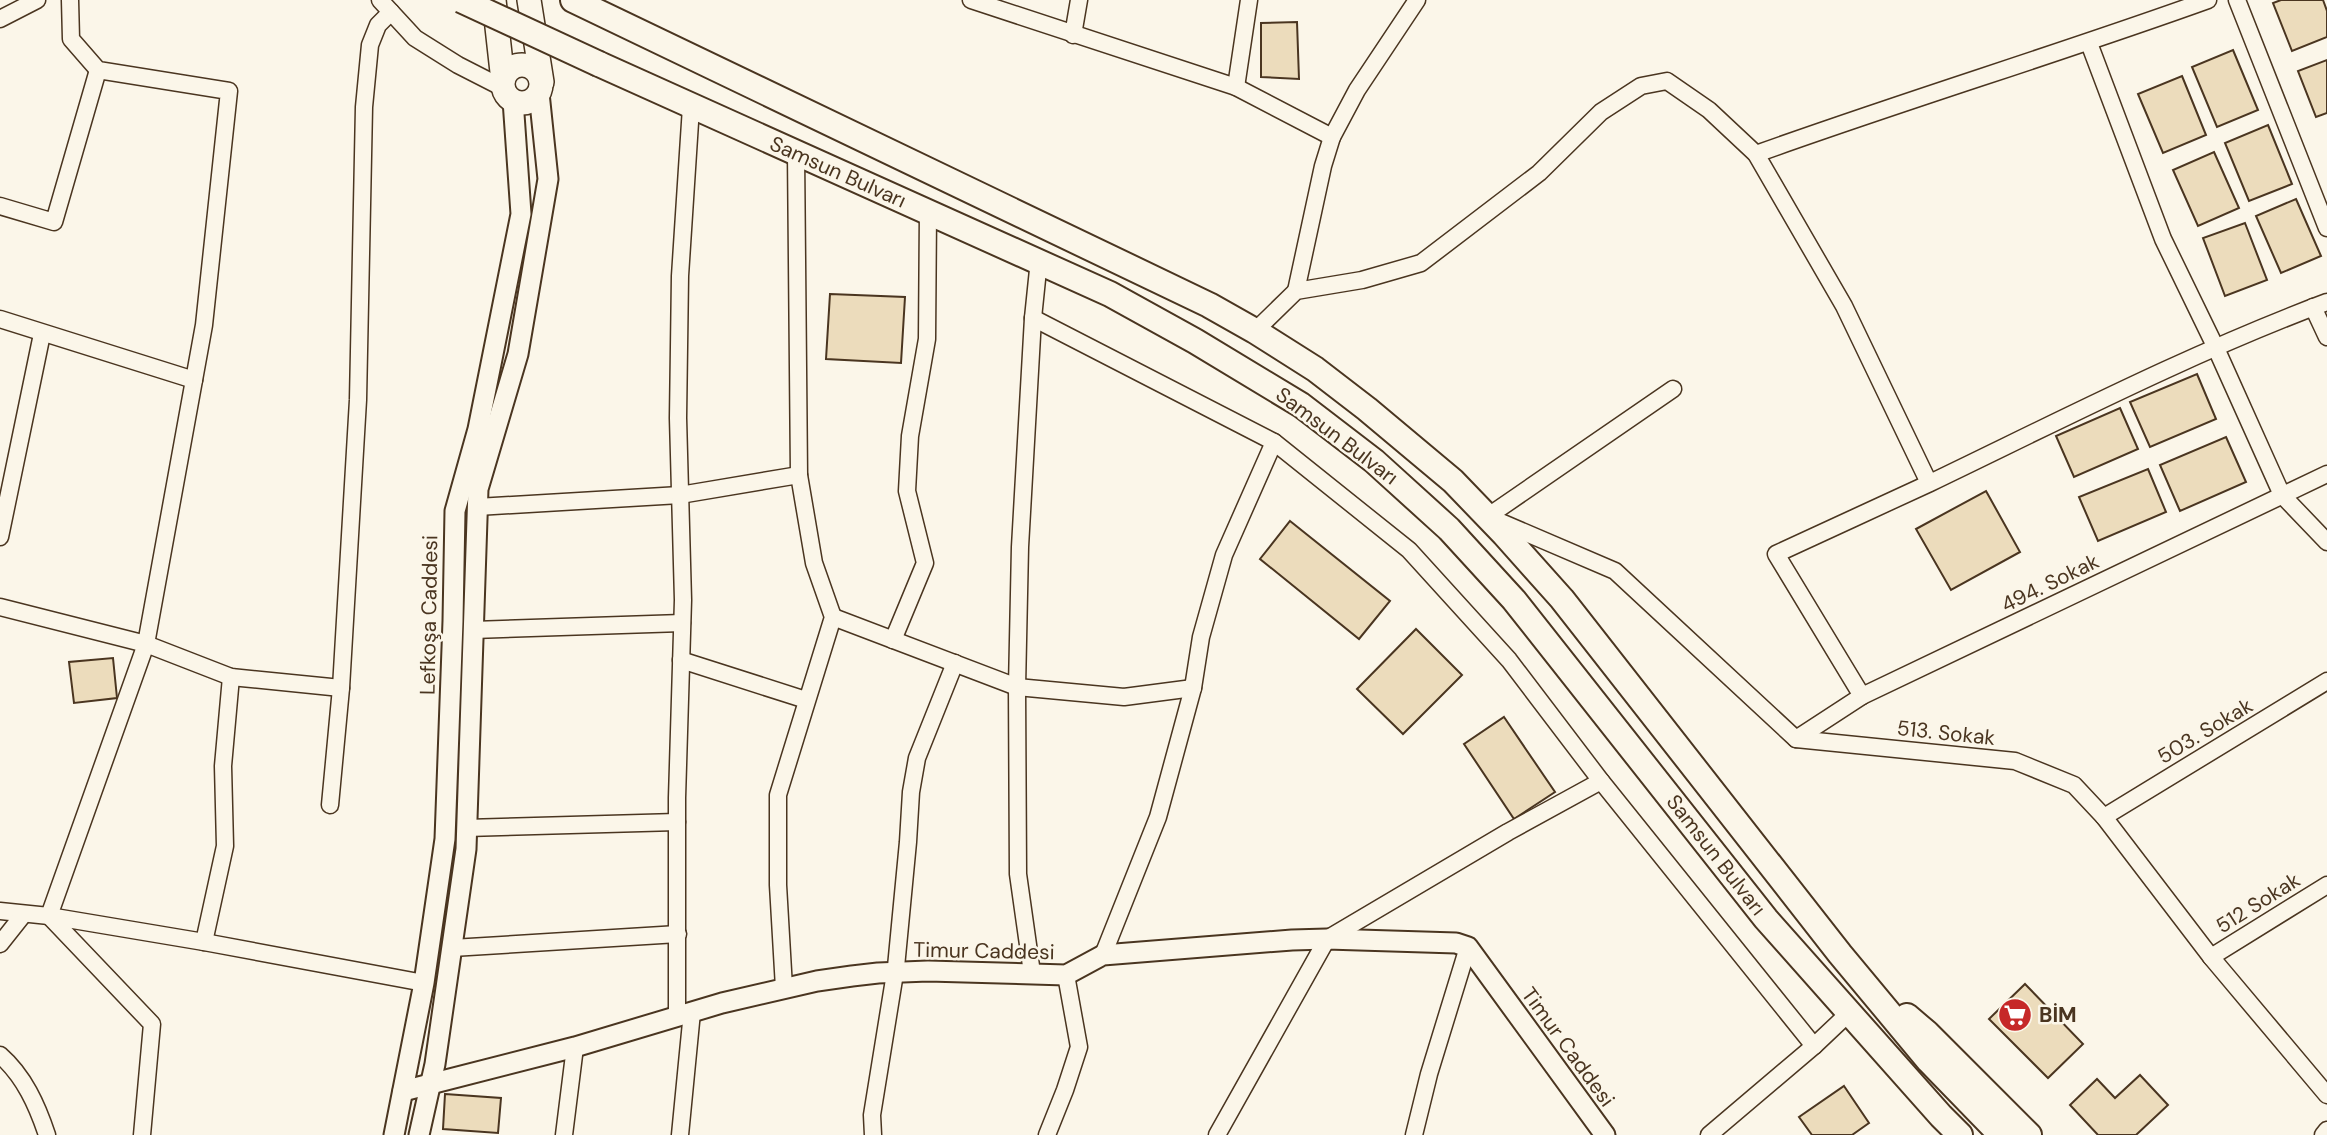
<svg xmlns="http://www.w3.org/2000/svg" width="2327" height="1135" viewBox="0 0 2327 1135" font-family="'DM Sans',sans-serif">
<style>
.building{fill:#ecdcbc;stroke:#4a3520;stroke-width:2}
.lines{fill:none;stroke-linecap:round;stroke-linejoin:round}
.minor-casing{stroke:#4a3520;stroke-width:19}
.tertiary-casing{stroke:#4a3520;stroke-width:23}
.secondary-casing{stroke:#4a3520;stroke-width:26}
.primary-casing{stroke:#4a3520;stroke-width:28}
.minor{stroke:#fbf6e9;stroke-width:16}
.tertiary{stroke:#fbf6e9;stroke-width:19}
.secondary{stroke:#fbf6e9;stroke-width:23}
.primary{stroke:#fbf6e9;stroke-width:24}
.primary-bridge-casing{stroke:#4a3520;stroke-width:28;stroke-linecap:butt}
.primary-bridge{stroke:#fbf6e9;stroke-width:24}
.labels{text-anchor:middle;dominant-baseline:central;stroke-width:5;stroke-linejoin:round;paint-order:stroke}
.street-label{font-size:21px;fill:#4a3520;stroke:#fbf6e9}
.poi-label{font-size:21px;font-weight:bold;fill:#4a3520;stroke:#fbf6e9;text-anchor:start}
</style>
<rect width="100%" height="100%" fill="#fbf6e9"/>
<g class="building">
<path d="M2281,0H2323L2327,11V37L2292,51L2273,3Z"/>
<path d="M1297,22L1299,79L1261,77V23Z"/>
<path d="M2233,50L2258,110L2217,127L2192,67Z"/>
<path d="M2327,60V113L2316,117L2298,71Z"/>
<path d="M2182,76L2206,135L2163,153L2138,94Z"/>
<path d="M2268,125L2292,184L2249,201L2225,143Z"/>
<path d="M2214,152L2239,208L2198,226L2173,170Z"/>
<path d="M2296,199L2321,256L2281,273L2256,216Z"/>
<path d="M2245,223L2267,280L2225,296L2203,238Z"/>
<path d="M830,294L905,297L901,363L826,359Z"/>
<path d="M2197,374L2216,419L2150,447L2130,402Z"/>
<path d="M2120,408L2138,449L2074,477L2056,436Z"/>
<path d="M2226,437L2246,482L2180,511L2160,465Z"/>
<path d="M2148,469L2166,512L2098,541L2079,497Z"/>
<path d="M1986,491L2020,552L1951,590L1916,529Z"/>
<path d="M1290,521L1390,601L1359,639L1260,559Z"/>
<path d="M1416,629L1462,675L1403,734L1357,689Z"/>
<path d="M113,658L117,698L74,703L69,662Z"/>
<path d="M1504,717L1555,792L1514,819L1464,744Z"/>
<path d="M2025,984L2083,1044L2048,1078L1989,1019Z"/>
<path d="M2140,1075L2168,1105L2136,1135H2098L2070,1105L2097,1079L2115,1098Z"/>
<path d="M1844,1086L1869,1123L1852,1135H1812L1799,1117Z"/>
<path d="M445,1094L501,1098L498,1133L443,1129Z"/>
</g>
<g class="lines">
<g class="minor-casing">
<g id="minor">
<path d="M70,0L71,39L98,70L229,91L204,325L146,644L49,916L152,1024L142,1135"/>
<path d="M380,0L415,38L458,65L505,89"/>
<path d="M971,0L1236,87L1332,137"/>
<path d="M2237,0L2327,228"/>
<path d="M0,19L37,0"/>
<path d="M1073,35L1079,0"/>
<path d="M2089,43L2163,239L2215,346L2282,495L2327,542"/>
<path d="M1236,87L1249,0"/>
<path d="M1756,154C1906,100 2058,54 2208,0"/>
<path d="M0,206L54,222L98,70"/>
<path d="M1296,291L1323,166L1332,137L1357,90L1417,0"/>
<path d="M2313,307L2327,337"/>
<path d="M1033,318L1274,442L1409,550L1509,660L1601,781L1814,1046"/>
<path d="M0,319L194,380"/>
<path d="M1255,331L1296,291L1362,280L1421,263L1539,173L1601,112L1641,86L1667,81L1709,110L1756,154L1844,306L1929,483"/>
<path d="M477,507L680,495L799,475"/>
<path d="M1487,517L1673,389"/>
<path d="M1496,520L1615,571L1796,739L2015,761L2074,785L2104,817L2211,957L2327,1095"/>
<path d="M0,537L42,334"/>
<path d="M0,607L146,644L231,677L341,688"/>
<path d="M833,617L1017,687L1124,697L1193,688"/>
<path d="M473,630L682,623"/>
<path d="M893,640L925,563L907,491L910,436L927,339L928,212"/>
<path d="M681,660L806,700"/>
<path d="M1862,696L1776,554C1827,530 1879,507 1930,483C2061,420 2191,353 2327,302"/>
<path d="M1796,739L1862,696L2327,474"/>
<path d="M330,805L341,688L358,400L364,107L370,45L378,25L391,12"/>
<path d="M2104,817L2327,681"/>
<path d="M466,828L677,822"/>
<path d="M0,911L49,916L204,942L424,983"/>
<path d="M204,942L225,846L223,766L231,677"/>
<path d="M0,944L23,915"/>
<path d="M452,948L678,934"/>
<path d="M1103,955L1158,817L1193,688L1201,637L1224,555L1274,442"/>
<path d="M2211,957L2327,885"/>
<path d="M1032,973L1018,874L1017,687L1020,547L1033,318L1039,260"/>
<path d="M784,988L778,885V795L833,617L814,563L799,475L796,153"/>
<path d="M677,1016V798L683,600L678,418L680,276L691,107"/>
<path d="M0,1055C24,1076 37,1105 47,1135"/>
<path d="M564,1135L575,1047"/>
<path d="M680,1135L692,1012"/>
<path d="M873,1135L872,1115L896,967L908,842L911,792L917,758L955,663"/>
<path d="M1047,1135L1065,1090L1079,1047L1066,975"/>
<path d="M1217,1135L1327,939L1508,832L1601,781"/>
<path d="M1414,1135L1429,1074L1468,947"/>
<path d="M1709,1135L1814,1046L1850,1012"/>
<path d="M2323,1135L2327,1130"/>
</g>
</g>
<g class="tertiary-casing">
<g id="tertiary">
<path d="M403,1091L575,1047L722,1003L817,981L852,976L878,973L928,971L1066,975L1103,955L1292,940L1327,939L1456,943L1468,947L1605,1135"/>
<path d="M394,1135L424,983L445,839L453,621L455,511L478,429L521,214L513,100"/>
<path d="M419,1135L435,1064L466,849L478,489L518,354L548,179L539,93"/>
</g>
</g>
<g class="secondary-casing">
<g id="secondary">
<path d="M494,0L503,81"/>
<path d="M529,0L542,82"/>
<circle cx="522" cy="84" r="19"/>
</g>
</g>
<g class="primary-casing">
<g id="primary">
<path d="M573,0L1209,305L1255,331L1315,369L1367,409L1453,481L1504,534L1562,599L1840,954L1929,1061L2001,1135"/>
<path d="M599,64L1110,294L1195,341L1301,405L1374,461L1449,529L1514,600L1766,919L1941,1116L1960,1135"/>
<path d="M1907,1016L1927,1033L2029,1135"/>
</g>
</g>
<use href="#minor" class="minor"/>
<use href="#tertiary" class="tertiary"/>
<use href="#secondary" class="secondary"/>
<use href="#primary" class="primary"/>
<g class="primary-bridge-casing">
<path id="primary-bridge" d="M461,0L599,64"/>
</g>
<use href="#primary-bridge" class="primary-bridge"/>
</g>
<defs>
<g id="supermarket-disc" transform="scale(1.75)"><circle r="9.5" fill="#c62828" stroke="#fbf6e9"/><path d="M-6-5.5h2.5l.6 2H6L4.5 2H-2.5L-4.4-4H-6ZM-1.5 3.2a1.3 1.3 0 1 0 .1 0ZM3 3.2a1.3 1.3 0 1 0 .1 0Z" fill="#fff"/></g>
</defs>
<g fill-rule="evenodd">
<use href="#supermarket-disc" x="2015" y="1015"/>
</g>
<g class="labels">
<g class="street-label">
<text transform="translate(838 172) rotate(24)">Samsun Bulvarı</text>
<text transform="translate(1337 436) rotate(37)">Samsun Bulvarı</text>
<text transform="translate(2050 583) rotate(-26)">494. Sokak</text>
<text transform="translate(429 615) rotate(-89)">Lefkoşa Caddesi</text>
<text transform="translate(2205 731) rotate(-31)">503. Sokak</text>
<text transform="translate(1946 733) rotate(6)">513. Sokak</text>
<text transform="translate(1716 855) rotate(52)">Samsun Bulvarı</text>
<text transform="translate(2258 903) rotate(-32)">512 Sokak</text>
<text transform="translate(984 951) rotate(1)">Timur Caddesi</text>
<text transform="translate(1568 1047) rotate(54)">Timur Caddesi</text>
</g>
<g class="poi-label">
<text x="2039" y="1015">BİM</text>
</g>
</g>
</svg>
